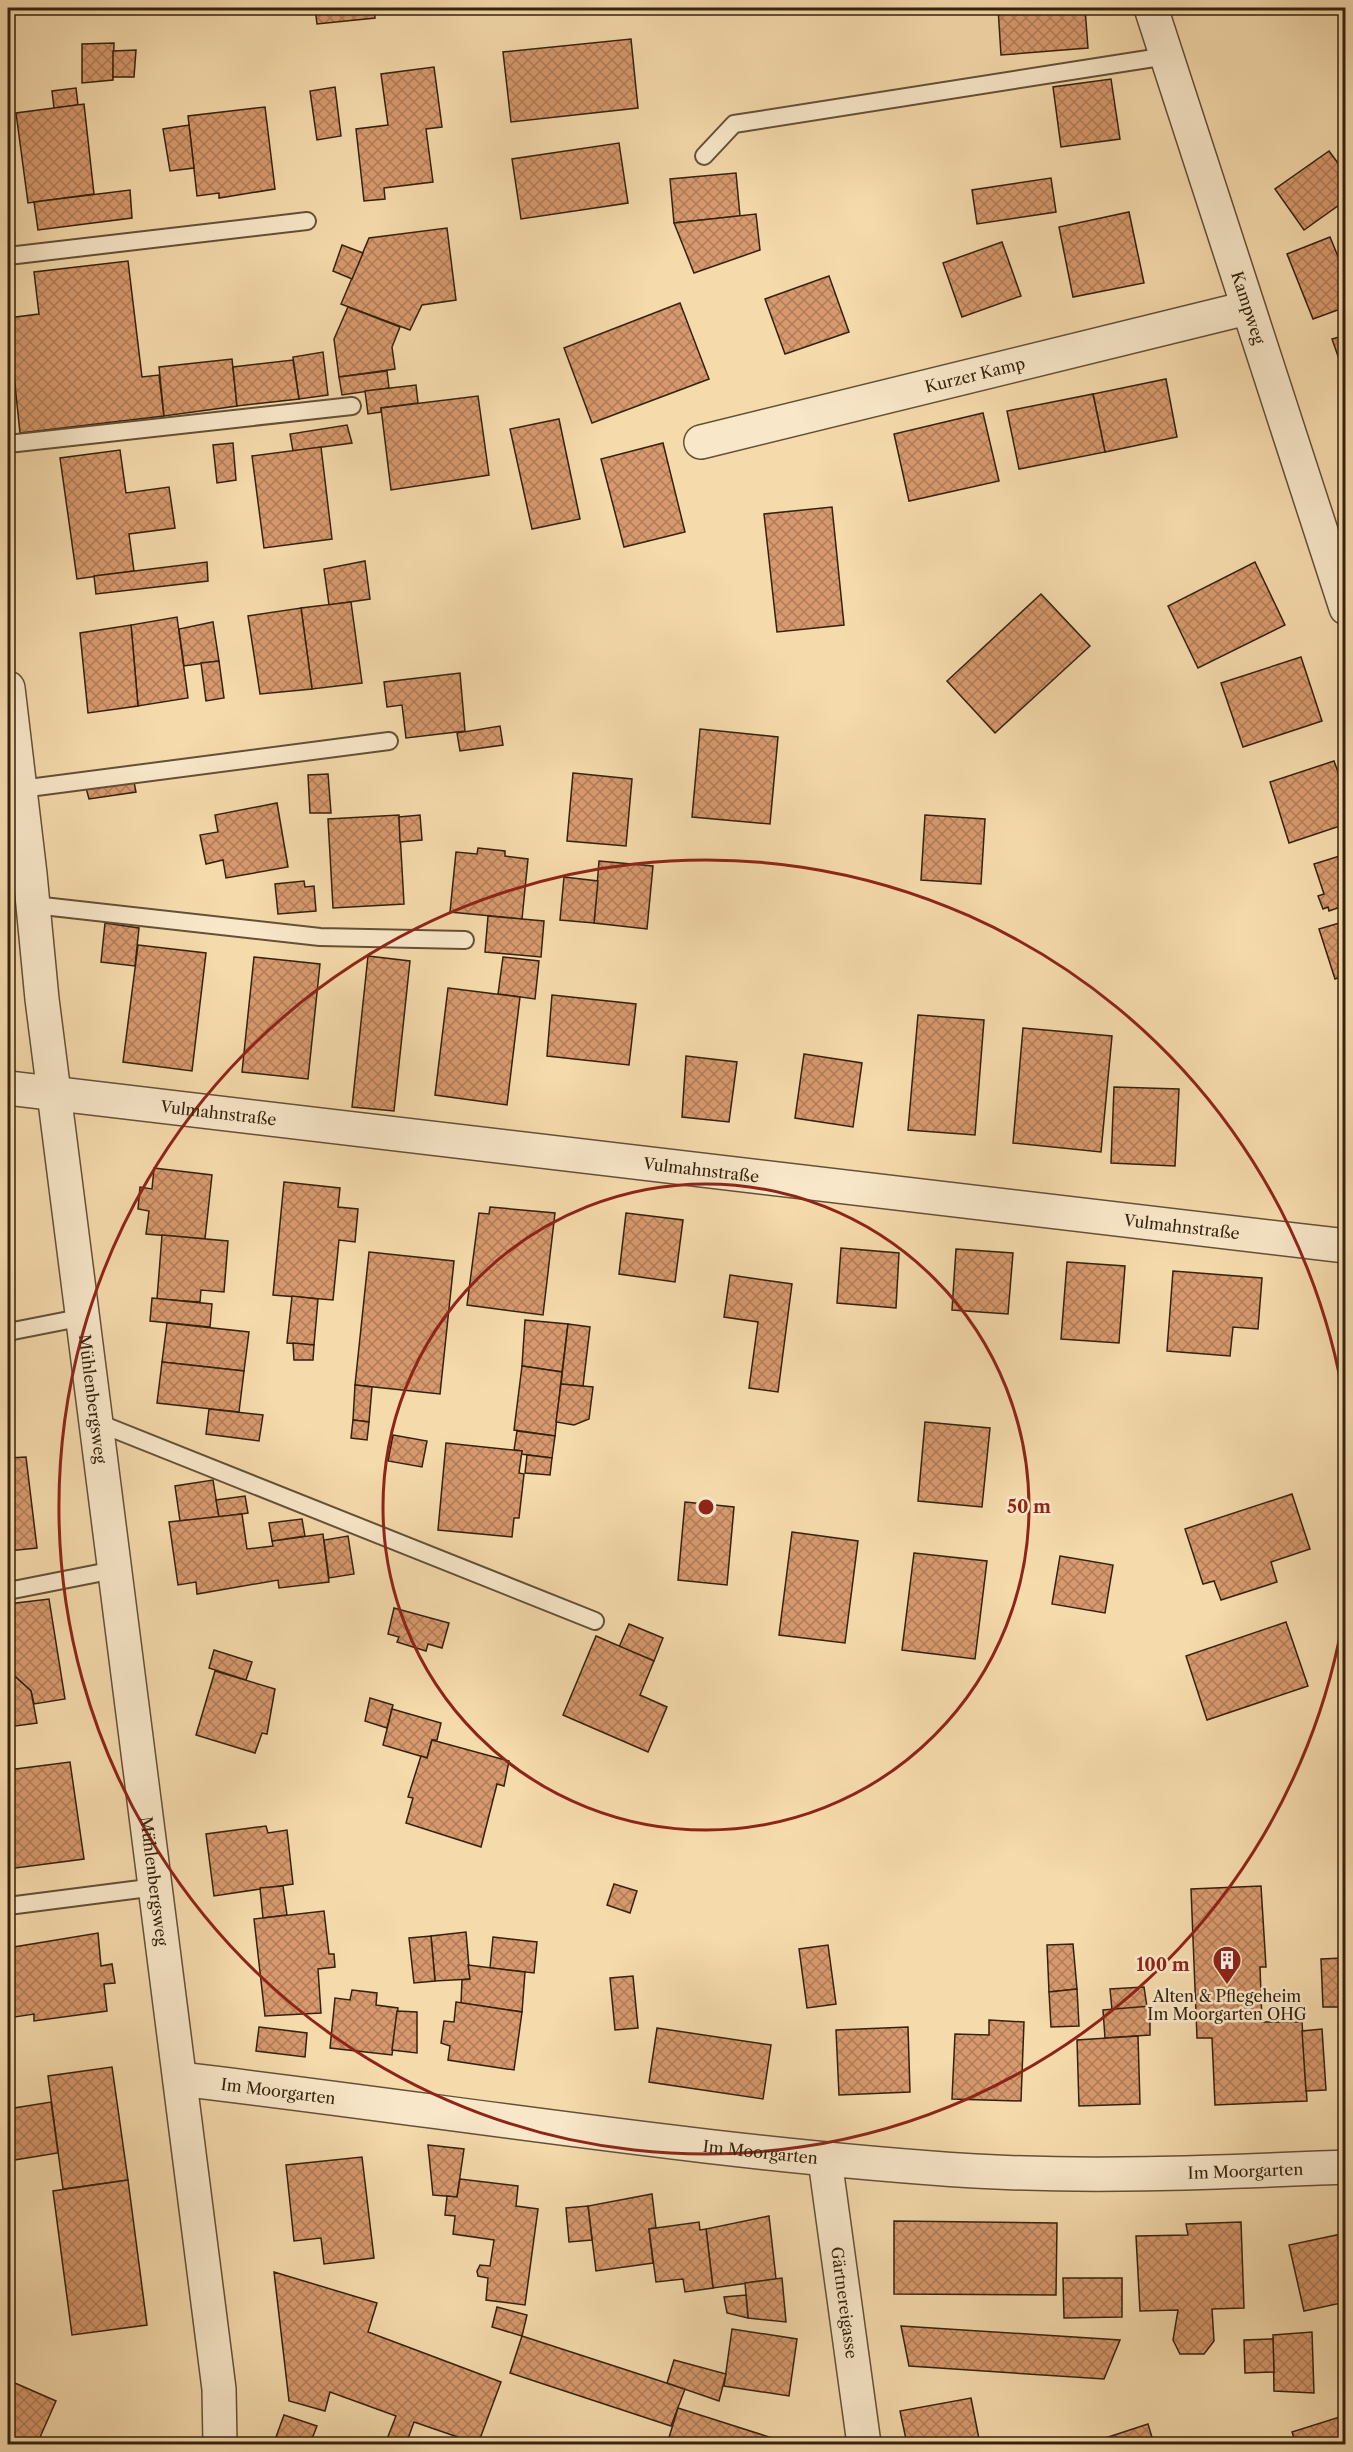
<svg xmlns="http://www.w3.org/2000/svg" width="1353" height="2452" viewBox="0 0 1353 2452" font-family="'Libre Caslon Text',serif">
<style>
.building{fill:url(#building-cross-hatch);stroke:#34220e;stroke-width:1.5}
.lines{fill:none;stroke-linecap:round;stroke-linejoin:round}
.service-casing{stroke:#645036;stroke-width:20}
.minor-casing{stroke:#645036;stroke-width:36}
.tertiary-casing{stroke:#645036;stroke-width:36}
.service{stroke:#f8e7c9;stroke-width:16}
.minor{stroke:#f8e7c9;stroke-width:33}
.tertiary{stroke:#f8e7c9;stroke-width:33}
.ring{fill:none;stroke:#8f2418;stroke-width:3}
.labels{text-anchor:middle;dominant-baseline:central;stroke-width:5;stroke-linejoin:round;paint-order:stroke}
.street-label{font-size:16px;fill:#34220e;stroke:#f8e7c9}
.poi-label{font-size:16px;fill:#34220e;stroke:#f8e7c9}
.centre{fill:#8f2418;stroke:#f8e7c9;stroke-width:3}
.ring-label{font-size:18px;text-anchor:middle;font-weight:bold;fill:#8f2418;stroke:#f8e7c9;stroke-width:5;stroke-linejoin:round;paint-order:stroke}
</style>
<defs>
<pattern id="building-cross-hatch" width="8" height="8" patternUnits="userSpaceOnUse" patternTransform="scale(1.5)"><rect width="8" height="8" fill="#d7996d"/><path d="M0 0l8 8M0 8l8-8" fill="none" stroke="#af7c58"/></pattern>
</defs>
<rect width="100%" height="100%" fill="#f5daac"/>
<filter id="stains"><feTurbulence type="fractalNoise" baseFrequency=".00333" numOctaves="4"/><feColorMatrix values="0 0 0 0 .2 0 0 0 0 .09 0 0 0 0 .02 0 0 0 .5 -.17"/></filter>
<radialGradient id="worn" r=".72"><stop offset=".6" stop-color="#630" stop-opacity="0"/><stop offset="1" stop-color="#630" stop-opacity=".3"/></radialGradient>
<g class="building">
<path d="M16,8H54L16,13Z"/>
<path d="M315,8H374L375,18L317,24Z"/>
<path d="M998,8H1085L1088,48L1001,55Z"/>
<path d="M631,39L638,108L511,122L503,52Z"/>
<path d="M114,43L113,80L82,83V44Z"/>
<path d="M136,50L134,77H113V51Z"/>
<path d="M434,67L442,127L426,129L433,182L384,188L385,199L364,201L356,129L388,125L381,74Z"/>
<path d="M1111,79L1120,139L1061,147L1053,87Z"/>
<path d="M335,87L341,136L317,140L310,91Z"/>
<path d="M76,88L78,105L54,108L52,91Z"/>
<path d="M84,104L94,194L28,203L16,113Z"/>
<path d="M265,107L275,189L219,198V193L197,196L188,116Z"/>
<path d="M189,125L194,168L170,171L163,129Z"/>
<path d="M619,143L628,203L521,219L512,159Z"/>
<path d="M1329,151L1346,174V200L1304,230L1275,189Z"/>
<path d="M736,173L740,216L674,223L670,179Z"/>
<path d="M1051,178L1056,212L977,224L972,190Z"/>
<path d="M130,190L132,218L38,230L34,202Z"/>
<path d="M1129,212L1144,283L1073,297L1059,227Z"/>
<path d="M756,214L760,250L694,273L674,223Z"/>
<path d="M447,228L456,300L422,305L410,330L341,304L369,238Z"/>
<path d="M1330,237L1346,276V307L1313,319L1287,254Z"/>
<path d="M1002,242L1021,296L962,317L943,263Z"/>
<path d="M342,245L363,253L352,279L333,271Z"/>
<path d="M128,261L142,377L159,375L164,416L20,433L8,318L39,314L34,272Z"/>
<path d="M829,276L849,332L785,354L765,299Z"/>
<path d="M680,303L709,379L592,423L564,348Z"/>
<path d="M348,307L400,327L392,347L395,369L339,377L334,339Z"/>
<path d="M1346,335V379L1332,339Z"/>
<path d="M323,352L328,395L299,399L293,357Z"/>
<path d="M232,359L237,406L164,416L159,367Z"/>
<path d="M293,360L299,399L237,406L233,367Z"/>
<path d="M387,371L389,388L342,395L339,377Z"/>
<path d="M1166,379L1177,437L1105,452L1093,394Z"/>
<path d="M416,385L418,403L381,408V412L368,414L365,391Z"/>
<path d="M1093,394L1105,452L1019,469L1007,411Z"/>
<path d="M478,396L489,475L391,490L381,408Z"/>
<path d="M983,413L999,481L909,501L894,434Z"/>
<path d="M559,419L580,519L532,529L510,429Z"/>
<path d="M347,425L352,443L293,451L290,434Z"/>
<path d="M233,443L236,480L217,483L213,445Z"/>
<path d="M663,443L685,532L624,547L601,459Z"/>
<path d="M321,447L332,539L264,548L252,456Z"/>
<path d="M120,450L126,493L169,487L175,528L129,534L134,571L77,579L60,458Z"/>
<path d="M832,507L844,625L777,632L764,514Z"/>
<path d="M365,561L370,599L329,605L324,569Z"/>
<path d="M207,562L208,581L96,594L94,576Z"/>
<path d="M1255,562L1285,625L1198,668L1168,606Z"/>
<path d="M1041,594L1090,646L995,733L947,681Z"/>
<path d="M351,602L362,683L312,689L301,608Z"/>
<path d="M301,608L312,689L260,694L248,616Z"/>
<path d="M177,617L188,698L138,706L131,625Z"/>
<path d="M213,622L219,661L184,666L179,629Z"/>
<path d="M131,625L138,706L88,713L80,633Z"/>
<path d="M1301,657L1322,721L1243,747L1221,683Z"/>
<path d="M219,661L224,698L206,701L201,663Z"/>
<path d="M460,673L465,731L406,738L402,705L387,707L384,682Z"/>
<path d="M500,726L503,745L460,751L457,733Z"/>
<path d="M700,729L778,737L770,824L692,817Z"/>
<path d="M1334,761L1346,794V824L1289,843L1270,782Z"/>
<path d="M573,773L632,779L626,846L567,841Z"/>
<path d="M328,774L331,813H310L308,775Z"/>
<path d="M133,777L136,792L89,799L85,784Z"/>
<path d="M277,803L288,867L226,878L223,860L206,864L200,835L218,832L215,815Z"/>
<path d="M399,815L404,904L333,908L328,819Z"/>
<path d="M420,815L422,840L400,842L399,817Z"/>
<path d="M925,815L985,819L981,884L921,880Z"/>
<path d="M478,848L505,851V856L528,859L522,919L450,912L456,852L477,854Z"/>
<path d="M1346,854V905L1329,911L1328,907L1323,909L1318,896L1324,894L1314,864Z"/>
<path d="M599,861L653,866L647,929L594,923Z"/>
<path d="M564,877L598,881L594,923L560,920Z"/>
<path d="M304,881L305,887L314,886L316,911L278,914L275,884Z"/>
<path d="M488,916L544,921L541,957L485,952Z"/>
<path d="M1346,921V975L1335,979L1319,929Z"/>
<path d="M105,923L139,928L135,966L101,962Z"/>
<path d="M138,945L206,953L192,1071L123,1062Z"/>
<path d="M368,956L410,961L394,1111L352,1107Z"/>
<path d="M254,957L320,964L308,1079L242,1072Z"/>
<path d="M503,957L539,961L535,999L498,994Z"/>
<path d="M448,988L520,997L507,1105L435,1095Z"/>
<path d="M552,995L636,1004L629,1065L547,1056Z"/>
<path d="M918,1015L984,1020L975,1135L908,1130Z"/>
<path d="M1023,1028L1112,1036L1101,1152L1013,1143Z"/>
<path d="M804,1054L862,1063L853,1127L795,1118Z"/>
<path d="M686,1056L737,1062L729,1122L682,1117Z"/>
<path d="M1114,1087L1179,1089L1175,1166L1111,1163Z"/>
<path d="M154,1168L212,1175L205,1239L146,1234L149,1211L138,1209L140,1187L152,1189Z"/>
<path d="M284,1182L340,1188L338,1207L358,1209L355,1242L339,1240L333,1300L273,1295Z"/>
<path d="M490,1207L555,1213L543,1315L467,1305L479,1213L489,1214Z"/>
<path d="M626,1213L683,1220L675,1282L619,1274Z"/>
<path d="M162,1235L228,1241L224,1292L201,1290L200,1302L157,1299Z"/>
<path d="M841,1248L899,1253L896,1308L837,1303Z"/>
<path d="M956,1249L1013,1253L1008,1314L952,1310Z"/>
<path d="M369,1252L454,1261L440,1394L355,1385Z"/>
<path d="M1067,1262L1125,1266L1119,1343L1061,1339Z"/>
<path d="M1173,1271L1262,1278L1258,1329L1233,1327L1230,1356L1167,1351Z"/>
<path d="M730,1275L792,1284L778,1392L749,1388L758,1322L724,1317Z"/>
<path d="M292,1296L318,1299L314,1345L287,1343Z"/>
<path d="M152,1298L212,1304L210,1327L150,1321Z"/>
<path d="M525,1320L568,1324L562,1372L522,1366Z"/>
<path d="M167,1323L249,1332L244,1371L162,1362Z"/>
<path d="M568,1324L590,1327L583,1386L561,1384Z"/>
<path d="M293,1343L314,1345L313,1360H294Z"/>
<path d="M162,1362L244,1371L239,1412L157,1403Z"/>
<path d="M522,1366L562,1372L555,1436L514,1430Z"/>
<path d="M561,1384L593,1387L589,1419L574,1425L556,1422Z"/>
<path d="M355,1385L372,1387L369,1422L353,1420Z"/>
<path d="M209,1409L263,1415L259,1441L206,1434Z"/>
<path d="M353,1420L369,1422L367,1440L351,1438Z"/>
<path d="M925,1422L990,1428L982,1507L918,1501Z"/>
<path d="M517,1431L555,1436L552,1458L521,1454L522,1451L514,1450Z"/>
<path d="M393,1435L427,1441L422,1467L388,1461Z"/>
<path d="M446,1443L522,1451L519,1473L524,1474L519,1518H514L512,1537L438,1530Z"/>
<path d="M527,1455L552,1458L550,1475L525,1473Z"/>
<path d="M26,1457L37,1548L8,1551V1458Z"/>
<path d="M213,1480L219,1517L180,1521L175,1486Z"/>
<path d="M1292,1494L1310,1549L1271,1562L1277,1582L1221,1600L1214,1581L1203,1584L1185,1529Z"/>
<path d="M245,1496L248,1513L219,1517L216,1500Z"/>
<path d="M685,1502L734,1507L727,1585L678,1580Z"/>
<path d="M242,1514L247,1549L273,1546L272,1541L323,1534L329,1582L279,1588L278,1580L197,1594L196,1582L178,1585L169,1522Z"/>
<path d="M302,1519L305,1536L272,1541L269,1523Z"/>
<path d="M792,1532L858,1541L845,1643L779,1635Z"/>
<path d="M348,1536L354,1574L329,1578L324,1540Z"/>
<path d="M914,1553L987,1561L975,1659L902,1650Z"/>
<path d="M1060,1556L1113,1565L1105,1613L1052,1604Z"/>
<path d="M49,1599L65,1699L34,1704L31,1691L8,1670V1604Z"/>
<path d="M394,1608L449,1623L442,1648L428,1644L426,1651L397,1642L399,1637L388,1634Z"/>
<path d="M1286,1622L1308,1686L1207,1720L1186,1656Z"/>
<path d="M629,1624L663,1638L654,1661L619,1647Z"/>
<path d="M596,1636L654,1661L640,1695L667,1707L648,1752L563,1715Z"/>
<path d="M214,1650L252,1662L246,1680L209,1668Z"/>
<path d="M8,1670L31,1691L37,1723L8,1727Z"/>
<path d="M215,1671L275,1689L267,1734L262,1733L255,1753L196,1735Z"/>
<path d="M370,1698L393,1705L387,1728L365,1721Z"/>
<path d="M392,1709L441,1723L437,1740H432L427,1758L383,1745Z"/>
<path d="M432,1740L509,1761L504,1786L497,1784L481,1847L406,1823L413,1798L408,1797L421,1756L427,1758Z"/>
<path d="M70,1762L84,1859L8,1869V1770Z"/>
<path d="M266,1826L268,1833L287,1830L293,1884L214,1896L206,1834Z"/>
<path d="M614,1884L637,1891L630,1913L607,1905Z"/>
<path d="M283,1886L287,1915L263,1918L260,1888Z"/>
<path d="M1261,1886L1266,1967H1260L1262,2022H1302L1307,2101L1215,2105L1212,2038H1197L1191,1889Z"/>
<path d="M324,1911L329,1954H334L335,1967L318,1969L321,2013L265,2016L254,1919Z"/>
<path d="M466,1932L470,1979L435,1981L431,1936Z"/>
<path d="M98,1933L101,1966L112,1964L115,1983L104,1984L107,2011L34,2021V2014L8,2018V1948Z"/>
<path d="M431,1936L435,1981L414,1983L409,1938Z"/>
<path d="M493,1937L537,1942L534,1973L490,1968Z"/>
<path d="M1073,1944L1077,1989L1049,1992L1047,1945Z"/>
<path d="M828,1945L836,2004L807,2008L799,1949Z"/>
<path d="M1342,1958L1344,2007H1323L1321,1959Z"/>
<path d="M468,1965L525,1972L522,2012L461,2003L462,1980L470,1979Z"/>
<path d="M633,1976L638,2028L615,2030L610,1978Z"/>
<path d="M1144,1987L1147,2007L1112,2010L1110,1989Z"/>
<path d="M1077,1989L1079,2026L1051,2027L1049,1992Z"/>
<path d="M352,1990L377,1993L376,2005L398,2008L392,2055L330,2048L335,1998L350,2000Z"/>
<path d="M456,2002L522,2012L514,2070L448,2060L450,2046L441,2043L444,2021L454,2022Z"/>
<path d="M1150,2006V2035L1105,2038L1103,2010Z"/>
<path d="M397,2011L417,2012V2053L392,2050Z"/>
<path d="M989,2020L1024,2022L1021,2101L952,2099L955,2034L989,2035Z"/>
<path d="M259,2027L307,2033L305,2057L256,2051Z"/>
<path d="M908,2027L910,2092L839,2095L836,2030Z"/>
<path d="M657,2028L771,2045L763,2099L649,2082Z"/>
<path d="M1322,2029L1326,2090L1306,2091L1302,2031Z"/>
<path d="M1138,2036L1140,2104L1079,2106L1077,2040Z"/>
<path d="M112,2067L128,2180L63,2189L48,2076Z"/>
<path d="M8,2071L13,2108L8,2109Z"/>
<path d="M51,2102L58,2153L8,2161V2109Z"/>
<path d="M428,2145L464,2149L457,2197L433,2195Z"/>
<path d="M362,2157L374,2258L324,2264L321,2238L294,2241L286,2165Z"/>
<path d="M460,2179L518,2186L516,2206L538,2209L525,2305L486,2300L488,2278L478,2276L477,2271L480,2265L490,2266L494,2240L453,2234L455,2216L445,2215L447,2196L457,2197Z"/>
<path d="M128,2180L147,2325L72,2335L53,2191Z"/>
<path d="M652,2194L656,2228L649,2229L653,2263L596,2271L588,2206Z"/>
<path d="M588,2206L592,2240L569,2242L566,2208Z"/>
<path d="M769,2216L776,2279L713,2288L706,2229Z"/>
<path d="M894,2221L1057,2223L1056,2295L894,2294Z"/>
<path d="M699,2222L700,2230L706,2229L713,2288L685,2292L683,2279L656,2282L649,2229Z"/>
<path d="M1241,2222L1244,2308L1212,2309L1214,2341L1204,2354H1180L1173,2340L1178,2310L1140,2311L1136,2236L1188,2235L1186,2224Z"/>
<path d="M1346,2233V2302L1304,2311L1289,2245Z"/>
<path d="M274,2272L377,2303L368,2332L501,2382L478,2444L414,2422L406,2444L387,2439L396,2416L330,2392L325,2411L289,2401Z"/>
<path d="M782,2278L786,2322L748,2318L745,2283Z"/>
<path d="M1063,2278H1122V2317L1064,2318Z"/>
<path d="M746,2295L748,2318L727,2313L724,2297Z"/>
<path d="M497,2307L527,2315L522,2336L492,2327Z"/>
<path d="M901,2326L1120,2340L1104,2379L909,2366Z"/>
<path d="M732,2329L797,2339L789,2396L724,2386Z"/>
<path d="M1312,2332L1314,2393L1274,2391L1273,2335Z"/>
<path d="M522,2336L685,2389L671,2426L510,2373Z"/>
<path d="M1273,2339L1274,2372L1245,2373L1244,2340Z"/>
<path d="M674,2360L726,2374L719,2401L667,2383Z"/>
<path d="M8,2380L56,2401L37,2444H8Z"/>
<path d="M971,2398L980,2444H907L900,2411Z"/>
<path d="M678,2408L791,2444H667Z"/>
<path d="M284,2415L317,2426L310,2444H298L276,2437Z"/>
<path d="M1346,2415V2444H1296L1292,2432Z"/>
<path d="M1148,2424L1154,2444H1087Z"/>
</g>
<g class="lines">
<g class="service-casing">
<g id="service">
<path d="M704,156L734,124L1167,56"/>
<path d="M8,256L307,221"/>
<path d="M8,444L352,406"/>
<path d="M21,789L389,741"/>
<path d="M34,905L320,937L465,940"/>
<path d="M8,1332L84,1317"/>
<path d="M96,1422L595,1621"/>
<path d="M8,1591L114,1570"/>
<path d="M8,1906L156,1887"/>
</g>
</g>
<g class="minor-casing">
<g id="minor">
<path id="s1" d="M1151,8L1346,608"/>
<path id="s2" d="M701,442L1247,308"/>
<path id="s3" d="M8,1088L1346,1246"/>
<path id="s4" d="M180,2079C445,2110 709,2154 975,2171C1098,2178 1222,2172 1346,2167"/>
<path id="s5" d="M825,2160L864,2444"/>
</g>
</g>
<g class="tertiary-casing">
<g id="tertiary">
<path id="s6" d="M8,688L30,874L42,999L219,2389L220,2444"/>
</g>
</g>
<use href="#service" class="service"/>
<use href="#minor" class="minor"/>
<use href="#tertiary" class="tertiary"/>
</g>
<g class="ring">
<circle cx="706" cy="1507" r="323"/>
<path d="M1345 1608A647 647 0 1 1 1345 1406"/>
</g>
<defs>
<g id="building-pin" transform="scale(1.5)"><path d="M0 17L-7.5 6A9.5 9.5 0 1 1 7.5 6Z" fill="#8f2418" stroke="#f8e7c9"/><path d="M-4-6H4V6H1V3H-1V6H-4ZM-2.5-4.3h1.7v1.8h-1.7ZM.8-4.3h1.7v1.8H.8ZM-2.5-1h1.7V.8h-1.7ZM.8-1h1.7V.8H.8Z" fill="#fff"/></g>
</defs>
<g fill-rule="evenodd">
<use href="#building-pin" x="1227" y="1960"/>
</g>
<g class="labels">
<g class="street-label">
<text stroke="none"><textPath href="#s1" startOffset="315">Kampweg</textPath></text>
<text stroke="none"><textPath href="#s2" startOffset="282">Kurzer Kamp</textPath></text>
<text stroke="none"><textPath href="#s3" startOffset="212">Vulmahnstraße</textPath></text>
<text stroke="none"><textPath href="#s3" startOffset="698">Vulmahnstraße</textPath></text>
<text stroke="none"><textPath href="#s3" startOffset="1182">Vulmahnstraße</textPath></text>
<text stroke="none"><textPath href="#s6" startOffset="716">Mühlenbergsweg</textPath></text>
<text stroke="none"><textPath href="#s6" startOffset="1202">Mühlenbergsweg</textPath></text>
<text stroke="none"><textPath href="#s4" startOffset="99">Im Moorgarten</textPath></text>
<text stroke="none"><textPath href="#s4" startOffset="585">Im Moorgarten</textPath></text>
<text stroke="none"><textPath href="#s4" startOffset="1071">Im Moorgarten</textPath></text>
<text stroke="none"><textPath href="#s5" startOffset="144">Gärtnereigasse</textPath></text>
</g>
<g class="poi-label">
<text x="1227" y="1996">Alten &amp; Pflegeheim<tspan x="1227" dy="18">Im Moorgarten OHG</tspan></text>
</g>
</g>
<circle cx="706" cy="1507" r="9" class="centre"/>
<g class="ring-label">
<text x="1029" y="1513">50 m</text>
<text x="1163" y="1971">100 m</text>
</g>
<rect width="1353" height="2452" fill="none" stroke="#f5daac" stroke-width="30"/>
<rect x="9" y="9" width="1335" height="2434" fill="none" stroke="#34220e" stroke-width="3"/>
<rect x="15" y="15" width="1323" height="2422" fill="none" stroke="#34220e" stroke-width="1.5"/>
<rect width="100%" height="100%" filter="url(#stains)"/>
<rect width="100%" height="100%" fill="url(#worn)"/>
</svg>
